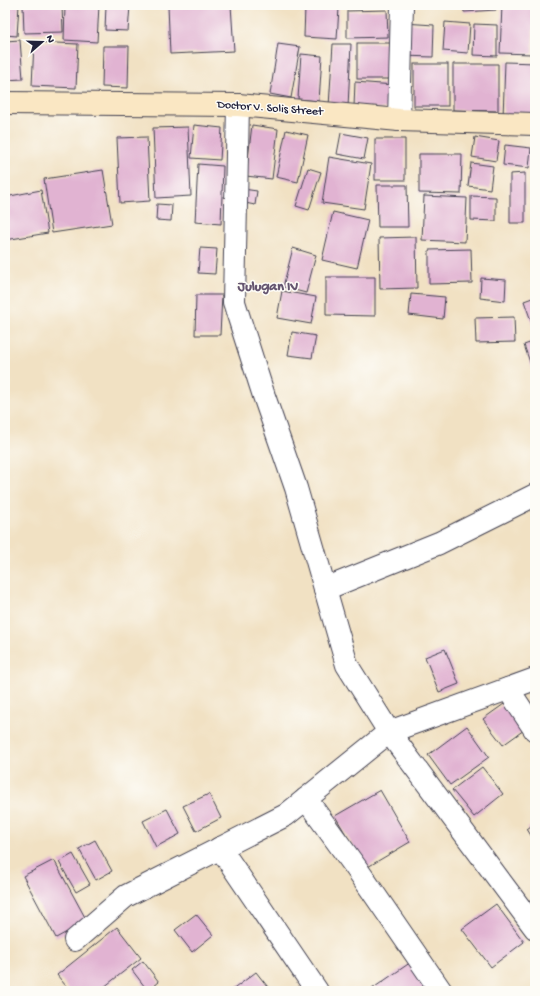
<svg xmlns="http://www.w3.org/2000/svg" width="540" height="996" viewBox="0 0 540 996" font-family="'Gochi Hand',sans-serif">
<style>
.building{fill:#e1b3d2}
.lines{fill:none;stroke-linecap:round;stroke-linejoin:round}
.street-casing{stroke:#413f4f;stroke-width:24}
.secondary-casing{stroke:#413f4f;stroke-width:24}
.street{stroke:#fff;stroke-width:22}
.secondary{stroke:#fae7c3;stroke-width:22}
.labels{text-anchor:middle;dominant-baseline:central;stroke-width:3;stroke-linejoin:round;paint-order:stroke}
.street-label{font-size:12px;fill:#22223b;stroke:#fdfcf7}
.quarter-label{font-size:14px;font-weight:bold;fill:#655570;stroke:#fdfcf7}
</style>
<rect width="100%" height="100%" fill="#fdfcf7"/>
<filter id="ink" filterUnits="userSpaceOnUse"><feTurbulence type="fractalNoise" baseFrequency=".025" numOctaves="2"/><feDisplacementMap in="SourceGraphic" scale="8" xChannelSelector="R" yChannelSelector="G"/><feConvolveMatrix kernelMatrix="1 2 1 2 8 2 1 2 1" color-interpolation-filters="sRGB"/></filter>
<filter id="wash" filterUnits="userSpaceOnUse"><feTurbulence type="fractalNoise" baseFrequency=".012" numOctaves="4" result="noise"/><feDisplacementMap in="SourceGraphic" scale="16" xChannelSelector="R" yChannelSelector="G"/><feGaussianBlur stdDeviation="0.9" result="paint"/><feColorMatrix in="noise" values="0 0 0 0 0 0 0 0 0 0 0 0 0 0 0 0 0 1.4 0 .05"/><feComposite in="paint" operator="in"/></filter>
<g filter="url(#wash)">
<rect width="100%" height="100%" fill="#f1e1c3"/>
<g id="blocks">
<g class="building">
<path d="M5,5H19L17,36L5,35Z"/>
<path d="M23,5H62L63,32L24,33Z"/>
<path d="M65,5H99L97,42L64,40Z"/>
<path d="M106,5L130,6L128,31L105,30Z"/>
<path d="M192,5H231L234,51L170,54L168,6Z"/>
<path d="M463,5H496V10L464,12Z"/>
<path d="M502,5H534L532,54L500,53Z"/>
<path d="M305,7L339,8L337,39L304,37Z"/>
<path d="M387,10L388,37L347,38V11Z"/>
<path d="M445,22L470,24L468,53L443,51Z"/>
<path d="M404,23L434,25L433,57L403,56Z"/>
<path d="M474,24L497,25V56L473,55Z"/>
<path d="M20,40L23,79L5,80V41Z"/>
<path d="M34,42L78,44L76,88L32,86Z"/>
<rect x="357" y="43" width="36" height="36"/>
<path d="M278,44L300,47L291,98L270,94Z"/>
<path d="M333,44H351L348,107L329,106Z"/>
<path d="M103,46H129L128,88L102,87Z"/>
<path d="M301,54L322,56L319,101L298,99Z"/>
<path d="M505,62L535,63L534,117H503Z"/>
<rect x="414" y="64" width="34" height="42"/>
<path d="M453,64H498V111L453,110Z"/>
<path d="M355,82L394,85L393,109L354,107Z"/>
<path d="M194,125L222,128L220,160L191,158Z"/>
<path d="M252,125L278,129L272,179L246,176Z"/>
<path d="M188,127L191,196L156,198L153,128Z"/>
<path d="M286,130L308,135L298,182L276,177Z"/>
<path d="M341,133L368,138L364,159L337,154Z"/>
<path d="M147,137L150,201L120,203L117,138Z"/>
<path d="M475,137L499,141L496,161L472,157Z"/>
<rect x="375" y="139" width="30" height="41"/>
<path d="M505,145L531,148L529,168L503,165Z"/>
<path d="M419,154H462L461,194L419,193Z"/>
<path d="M329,157L371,164L364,209L322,203Z"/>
<path d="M471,163L493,166L490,189L468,186Z"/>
<path d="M198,164L223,166L221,224L195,222Z"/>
<path d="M308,168L321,172L309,210L296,206Z"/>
<path d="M103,170L112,224L52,233L44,179Z"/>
<path d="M525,173V223H510V174Z"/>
<path d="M377,185H407L408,227H378Z"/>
<path d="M243,189L257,191L255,205L240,202Z"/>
<path d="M41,190L48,233L5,240V197Z"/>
<path d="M424,196L467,198L465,242L422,240Z"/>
<path d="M471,196L496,197V221L471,220Z"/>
<path d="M157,204L172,205L171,221L156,220Z"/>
<path d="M333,212L368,220L357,268L322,260Z"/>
<path d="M416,237L417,288L380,289L379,238Z"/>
<path d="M200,248L217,249L215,274L198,273Z"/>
<path d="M293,248L316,255L306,293L283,287Z"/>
<path d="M471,249L472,283L429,284V250Z"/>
<path d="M326,277H375V316L326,315Z"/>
<path d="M481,278L506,280L505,301L480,298Z"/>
<path d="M282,291L316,297L311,324L277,318Z"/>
<path d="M411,294L445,297L443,319L409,315Z"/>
<path d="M196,295H222L220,335H195Z"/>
<path d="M535,297V332L524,301Z"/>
<path d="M514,317L515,342L476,343L475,318Z"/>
<path d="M292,332L316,336L312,358L288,355Z"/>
<path d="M535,341V370L533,371L524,345Z"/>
<path d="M445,649L459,684L439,692L425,657Z"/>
<path d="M504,704L524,730L503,745L483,719Z"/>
<path d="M467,726L489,757L450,785L428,755Z"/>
<path d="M482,767L503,794L474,817L452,790Z"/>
<path d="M380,790L410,842L366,868L335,816Z"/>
<path d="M209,794L221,818L196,831L183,806Z"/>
<path d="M167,809L180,834L156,847L143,821Z"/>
<path d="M535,823V842L527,829Z"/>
<path d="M95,840L112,871L96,880L79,849Z"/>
<path d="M73,854L90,884L76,892L59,862Z"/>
<path d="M54,860L87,921L56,938L23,876Z"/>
<path d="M496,904L524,942L491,967L462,929Z"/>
<path d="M196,914L213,935L192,952L175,930Z"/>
<path d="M117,927L141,958L99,991H70L57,975Z"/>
<path d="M414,960L435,991H369Z"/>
<path d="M143,961L159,982L148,991L132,970Z"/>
<path d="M256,972L271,991H231Z"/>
</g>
</g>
</g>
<g filter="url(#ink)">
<use href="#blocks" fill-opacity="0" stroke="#413f4f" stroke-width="1"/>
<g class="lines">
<g class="street-casing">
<g id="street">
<path d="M238,105L234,302L264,396L296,488L347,665L389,732L535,928"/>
<path d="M399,120L402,5"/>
<path d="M325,589L439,543L535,495"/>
<path d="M508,689L535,730"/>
<path d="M306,799L357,869L441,991"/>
<path d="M220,848L317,991"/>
<path d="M75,940L126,896L286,815L389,732L535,679"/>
</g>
</g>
<g class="secondary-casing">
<path id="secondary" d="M5,103L238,105L399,120L535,124"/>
</g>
<use href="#street" class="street"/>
<use href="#secondary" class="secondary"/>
</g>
</g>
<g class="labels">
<g class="street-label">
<text transform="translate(270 109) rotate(4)">Doctor V. Solis Street</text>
</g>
<g class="quarter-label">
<text x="268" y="287">Julugan IV</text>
</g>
</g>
<rect width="540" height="996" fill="none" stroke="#fdfcf7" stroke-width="20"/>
<g transform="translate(42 42) rotate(70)" stroke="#fdfcf7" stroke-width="3" paint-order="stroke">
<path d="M0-3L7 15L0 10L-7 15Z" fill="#22223b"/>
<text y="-6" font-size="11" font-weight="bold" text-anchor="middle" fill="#22223b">N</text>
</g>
</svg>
